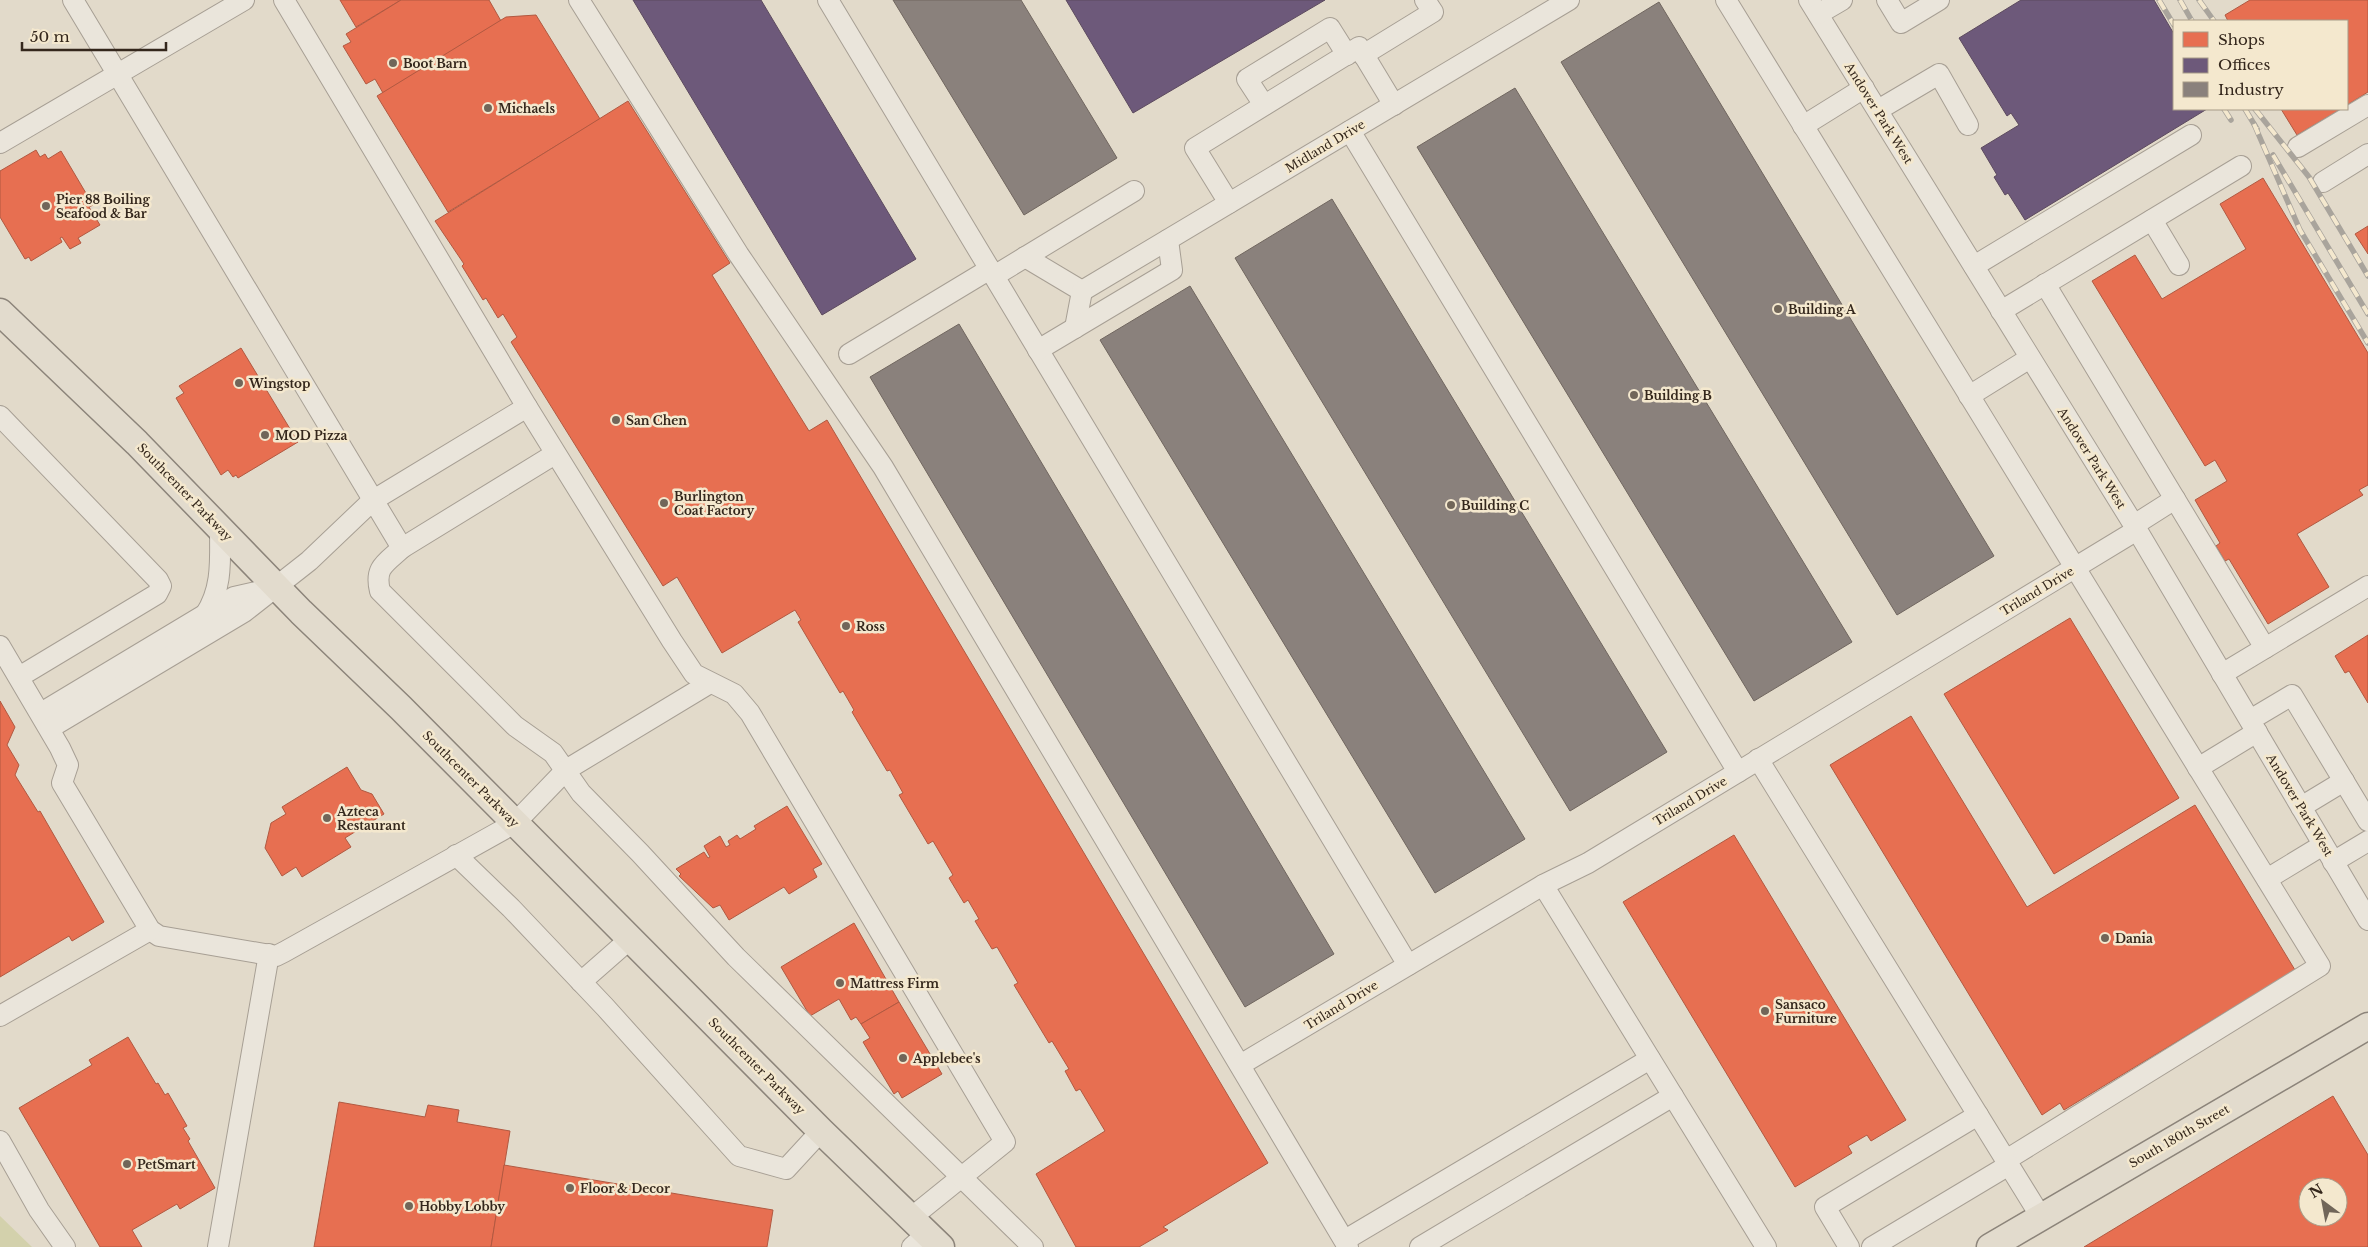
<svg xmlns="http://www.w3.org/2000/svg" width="2368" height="1247" viewBox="0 0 2368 1247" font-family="'Libre Baskerville',serif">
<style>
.green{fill:#d3d1ac}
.shops{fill:#e76f51;stroke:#b15941;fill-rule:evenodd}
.offices{fill:#6d597a;stroke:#5c4a5e}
.industry{fill:#8a817c;stroke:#70665f}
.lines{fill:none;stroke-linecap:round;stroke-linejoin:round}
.minor-casing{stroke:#a79f94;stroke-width:22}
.major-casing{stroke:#8c847a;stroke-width:29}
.minor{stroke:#eae5db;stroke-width:20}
.major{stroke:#e2dbcd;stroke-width:26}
.rail-casing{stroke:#a9a49c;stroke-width:5.5}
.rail{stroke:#f4e8ce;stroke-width:4;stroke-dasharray:11;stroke-linecap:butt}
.poi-dot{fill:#716659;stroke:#f4e8ce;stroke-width:2}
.labels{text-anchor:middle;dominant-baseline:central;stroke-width:5;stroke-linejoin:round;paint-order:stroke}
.poi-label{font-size:12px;font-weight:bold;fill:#34271c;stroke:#f4e8ce;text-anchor:start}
.street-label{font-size:12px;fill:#34271c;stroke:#f4e8ce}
</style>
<rect width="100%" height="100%" fill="#e2daca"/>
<path class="green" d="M0,1216L32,1247H0Z"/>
<g class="shops">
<path d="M340,0H401L356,27Z"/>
<path d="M401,0H489L501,21L383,93L375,79L366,84L343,46L351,42L346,34Z"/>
<path d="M2250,0H2368V92L2347,105V21H2228L2225,15Z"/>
<path d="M536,15L600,119L448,212L377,96L506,17Z"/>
<path d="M628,101L730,263L712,275L809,431L827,420L1268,1163L1163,1227L1168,1230L1139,1247H1076L1036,1174L1105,1131L1080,1089L1076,1091L1065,1071L1069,1069L1052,1041L1049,1043L1014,985L1018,983L997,947L992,949L975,921L979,919L968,900L964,903L949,878L953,875L933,841L928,844L899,795L903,793L890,770L887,771L852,712L854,710L843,691L840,693L798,622L801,620L795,610L722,653L677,577L663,586L511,342L517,337L503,314L498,318L486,298L483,300L462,266L464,264L435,221Z"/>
<path d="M2281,109H2341L2297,135Z"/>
<path d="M36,150L40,157L45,154L48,159L61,151L93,205L89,207L100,225L78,238L81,243L70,249L62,237L60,238L62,242L31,261L29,257L25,259L0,217V171Z"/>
<path d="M2263,178L2368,353V485L2359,490L2363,495L2297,534L2329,587L2268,624L2229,559L2225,561L2216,546L2220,543L2195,500L2227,481L2215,460L2205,466L2092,281L2135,255L2162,299L2246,249L2220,204Z"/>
<path d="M2368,226V254L2355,234Z"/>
<path d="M241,348L298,442L238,478L236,475L233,477L228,470L221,475L176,398L184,393L179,386Z"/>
<path d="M2070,618L2179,798L2054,874L1944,694Z"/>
<path d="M2368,635V703L2349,671L2345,673L2335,656Z"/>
<path d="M0,701L15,727L7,745L19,765L15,775L38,812L40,811L104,922L72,941L69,936L0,977Z"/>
<path d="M1911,716L2027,907L2195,805L2295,970L2064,1110L2060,1103L2042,1115L1830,765Z"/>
<path d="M347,767L361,790L372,794L384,814L345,838L351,847L302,877L296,867L282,876L265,848L271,823L286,814L282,807Z"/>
<path d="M787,806L822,864L813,869L817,877L789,894L784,887L729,920L720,905L713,908L679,876L681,874L676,869L704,852L708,858L710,857L704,846L720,836L726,847L730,845L728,841L737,835L740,839L756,829L754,826Z"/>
<path d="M1734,835L1906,1120L1871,1141L1867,1135L1848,1146L1852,1153L1795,1187L1623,902Z"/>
<path d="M854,923L899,1002L861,1024L856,1017L851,1020L839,999L810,1016L781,967Z"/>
<path d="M899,1002L942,1074L902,1098L898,1091L894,1094L863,1042L870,1038L861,1024Z"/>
<path d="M128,1037L156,1084L158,1083L165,1095L168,1093L187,1126L183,1128L190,1139L188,1141L215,1188L180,1209L177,1204L132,1230L142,1247H100L19,1108L92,1065L89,1060Z"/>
<path d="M2333,1096L2368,1155V1247H2084ZM2308,1187H2338V1217H2308Z"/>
<path d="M339,1102L425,1117L428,1105L459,1110L457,1122L510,1131L491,1247H314Z"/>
<path d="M504,1165L773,1210L767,1247H491Z"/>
</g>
<g class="offices">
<path d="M633,0H761L916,259L822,315Z"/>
<path d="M1066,0H1325L1133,113Z"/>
<path d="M2021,0H2154L2174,34V109H2207L2025,220L2008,193L2005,195L1994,177L1997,175L1981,148L2019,125L2011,113L2007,116L1959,38Z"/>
</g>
<g class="industry">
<path d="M893,0H1021L1117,158L1024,215Z"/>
<path d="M1659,2L1994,556L1897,615L1561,62Z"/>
<path d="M1515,88L1852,642L1754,701L1417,147Z"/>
<path d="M1332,199L1667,752L1570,811L1235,258Z"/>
<path d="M1190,286L1525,839L1435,893L1100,340Z"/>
<path d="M959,324L1334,954L1245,1007L870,377Z"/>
</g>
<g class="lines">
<g class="minor-casing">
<g id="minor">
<path d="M73,0L402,548"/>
<path d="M284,0L527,407L672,641L694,674L734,694L750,713L1005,1142L912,1217"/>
<path d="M579,0L739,255L883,467L1348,1247"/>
<path d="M828,0L1408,965"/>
<path d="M1726,0L2320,966L2006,1160"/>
<path d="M1809,0L2137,530L2368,920"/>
<path d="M1887,0L1901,23L1939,0"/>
<path d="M1818,14L1842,0"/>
<path d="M1363,55L1433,12L1425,0"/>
<path d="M1264,105L1247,79L1330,28L1347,55"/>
<path d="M1878,110L1939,74L1968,125"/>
<path d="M1803,126L1864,88"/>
<path d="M1350,131L1738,772"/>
<path d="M0,143L244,0"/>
<path d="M2298,147L2368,105"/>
<path d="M2323,182L2368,154"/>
<path d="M1229,203L1195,148L1359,47L1394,105"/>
<path d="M2152,220L2179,265"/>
<path d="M1025,257L1082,291L1075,328"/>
<path d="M1974,266L2191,135"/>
<path d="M994,276L1134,191"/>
<path d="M2045,284L2265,648"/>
<path d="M1082,291L1569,0"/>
<path d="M2001,311L2241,166"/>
<path d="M1038,350L1172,270L1168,240"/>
<path d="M849,354L990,269"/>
<path d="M1969,396L2030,358"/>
<path d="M0,416L158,580L161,586L157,594L19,677"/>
<path d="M555,454L402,548C386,563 374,567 380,591L515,726L553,753L581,793L640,853L736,957L1033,1247"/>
<path d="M2134,525L2175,499"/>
<path d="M205,615C223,588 220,559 220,528"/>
<path d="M0,646L60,748L68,765L62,783L150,930L159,936L276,956L284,952L515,823L566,770L710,683"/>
<path d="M2222,674L2368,586"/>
<path d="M41,713L234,597L270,589"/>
<path d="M2250,720L2292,695L2368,821"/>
<path d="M50,728L244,612L309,561L372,501L527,407"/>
<path d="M1758,759L2041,1217"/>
<path d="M2198,768L2257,732"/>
<path d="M2301,807L2344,781"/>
<path d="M456,855L511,908L605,1007L739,1156L786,1169L821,1131"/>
<path d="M2333,862L2368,841"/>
<path d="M2267,879L2323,845"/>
<path d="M1543,885L1766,1247"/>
<path d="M581,982L630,939"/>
<path d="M0,1016L150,930"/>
<path d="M1240,1065L1543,885L1588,863L2137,530"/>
<path d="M0,1141L39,1210L65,1247"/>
<path d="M1345,1240L1650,1059"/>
<path d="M218,1247L269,954"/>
<path d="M912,1247L928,1233"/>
<path d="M1420,1247L1673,1096"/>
<path d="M1849,1247L1825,1207L1978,1115"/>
<path d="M1872,1247L2009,1165"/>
</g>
</g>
<g class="major-casing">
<g id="major">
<path d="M0,312L137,443L301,612L401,708L821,1131L941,1247"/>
<path d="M1990,1247L2368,1026"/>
</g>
</g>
<use href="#minor" class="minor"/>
<use href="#major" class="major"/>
<g class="rail-casing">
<g id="rail">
<path d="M2159,0L2174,25"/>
<path d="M2180,0L2192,21"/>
<path d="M2199,0L2214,21"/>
<path d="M2224,109L2231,120"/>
<path d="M2245,109L2257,129"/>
<path d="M2255,109L2309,177L2368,276"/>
<path d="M2254,124L2300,230L2368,343"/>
<path d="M2273,155L2368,314"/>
</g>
</g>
<use href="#rail" class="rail"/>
</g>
<g class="poi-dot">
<circle cx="393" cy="63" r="5"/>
<circle cx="488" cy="108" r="5"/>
<circle cx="46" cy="206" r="5"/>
<circle cx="1778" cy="309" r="5"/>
<circle cx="239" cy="383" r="5"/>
<circle cx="1634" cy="395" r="5"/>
<circle cx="616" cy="420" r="5"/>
<circle cx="265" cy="435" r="5"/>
<circle cx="664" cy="503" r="5"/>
<circle cx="1451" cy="505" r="5"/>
<circle cx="846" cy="626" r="5"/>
<circle cx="327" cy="818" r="5"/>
<circle cx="2105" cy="938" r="5"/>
<circle cx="840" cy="983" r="5"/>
<circle cx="1765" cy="1011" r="5"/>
<circle cx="903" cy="1058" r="5"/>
<circle cx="127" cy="1164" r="5"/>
<circle cx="570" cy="1188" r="5"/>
<circle cx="409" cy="1206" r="5"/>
</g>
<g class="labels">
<g class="poi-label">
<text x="403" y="63">Boot Barn</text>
<text x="498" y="108">Michaels</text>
<text x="56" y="199">Pier 88 Boiling<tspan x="56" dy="14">Seafood &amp; Bar</tspan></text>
<text x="1788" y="309">Building A</text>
<text x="249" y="383">Wingstop</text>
<text x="1644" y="395">Building B</text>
<text x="626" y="420">San Chen</text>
<text x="275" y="435">MOD Pizza</text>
<text x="674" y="496">Burlington<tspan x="674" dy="14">Coat Factory</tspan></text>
<text x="1461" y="505">Building C</text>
<text x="856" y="626">Ross</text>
<text x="337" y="811">Azteca<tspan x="337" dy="14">Restaurant</tspan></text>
<text x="2115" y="938">Dania</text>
<text x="850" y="983">Mattress Firm</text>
<text x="1775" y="1004">Sansaco<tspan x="1775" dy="14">Furniture</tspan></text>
<text x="913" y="1058">Applebee's</text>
<text x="137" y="1164">PetSmart</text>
<text x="580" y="1188">Floor &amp; Decor</text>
<text x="419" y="1206">Hobby Lobby</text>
</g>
<g class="street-label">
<text transform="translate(1879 113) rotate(58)">Andover Park West</text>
<text transform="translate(1325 146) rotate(-31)">Midland Drive</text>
<text transform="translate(2092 458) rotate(58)">Andover Park West</text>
<text transform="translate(185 492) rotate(46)">Southcenter Parkway</text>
<text transform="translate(2037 591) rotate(-31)">Triland Drive</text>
<text transform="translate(471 779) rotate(45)">Southcenter Parkway</text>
<text transform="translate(1690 801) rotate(-31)">Triland Drive</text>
<text transform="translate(2300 805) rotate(59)">Andover Park West</text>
<text transform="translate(1341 1005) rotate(-31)">Triland Drive</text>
<text transform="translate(757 1066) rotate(45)">Southcenter Parkway</text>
<text transform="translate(2179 1136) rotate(-30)">South 180th Street</text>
</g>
</g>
<rect x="2173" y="20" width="175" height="90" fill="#f4e8ce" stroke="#a79b87"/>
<rect x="2183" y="32" width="25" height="15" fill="#e76f51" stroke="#a79b87"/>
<text x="2218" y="45" font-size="15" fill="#34271c">Shops</text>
<rect x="2183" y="58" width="25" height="15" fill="#6d597a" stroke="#a79b87"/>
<text x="2218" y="70" font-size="15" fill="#34271c">Offices</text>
<rect x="2183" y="82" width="25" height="15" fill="#8a817c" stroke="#a79b87"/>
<text x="2218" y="95" font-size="15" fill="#34271c">Industry</text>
<g transform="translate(2323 1202) rotate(328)"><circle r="24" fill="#f4e8ce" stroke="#a79b87"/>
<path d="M0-4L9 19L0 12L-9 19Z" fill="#716659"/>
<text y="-8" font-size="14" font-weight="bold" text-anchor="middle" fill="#34271c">N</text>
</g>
<path d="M22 42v8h144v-8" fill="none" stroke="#34271c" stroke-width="2.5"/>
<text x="30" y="42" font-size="15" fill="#34271c" stroke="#f4e8ce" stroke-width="4" paint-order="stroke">50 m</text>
</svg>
